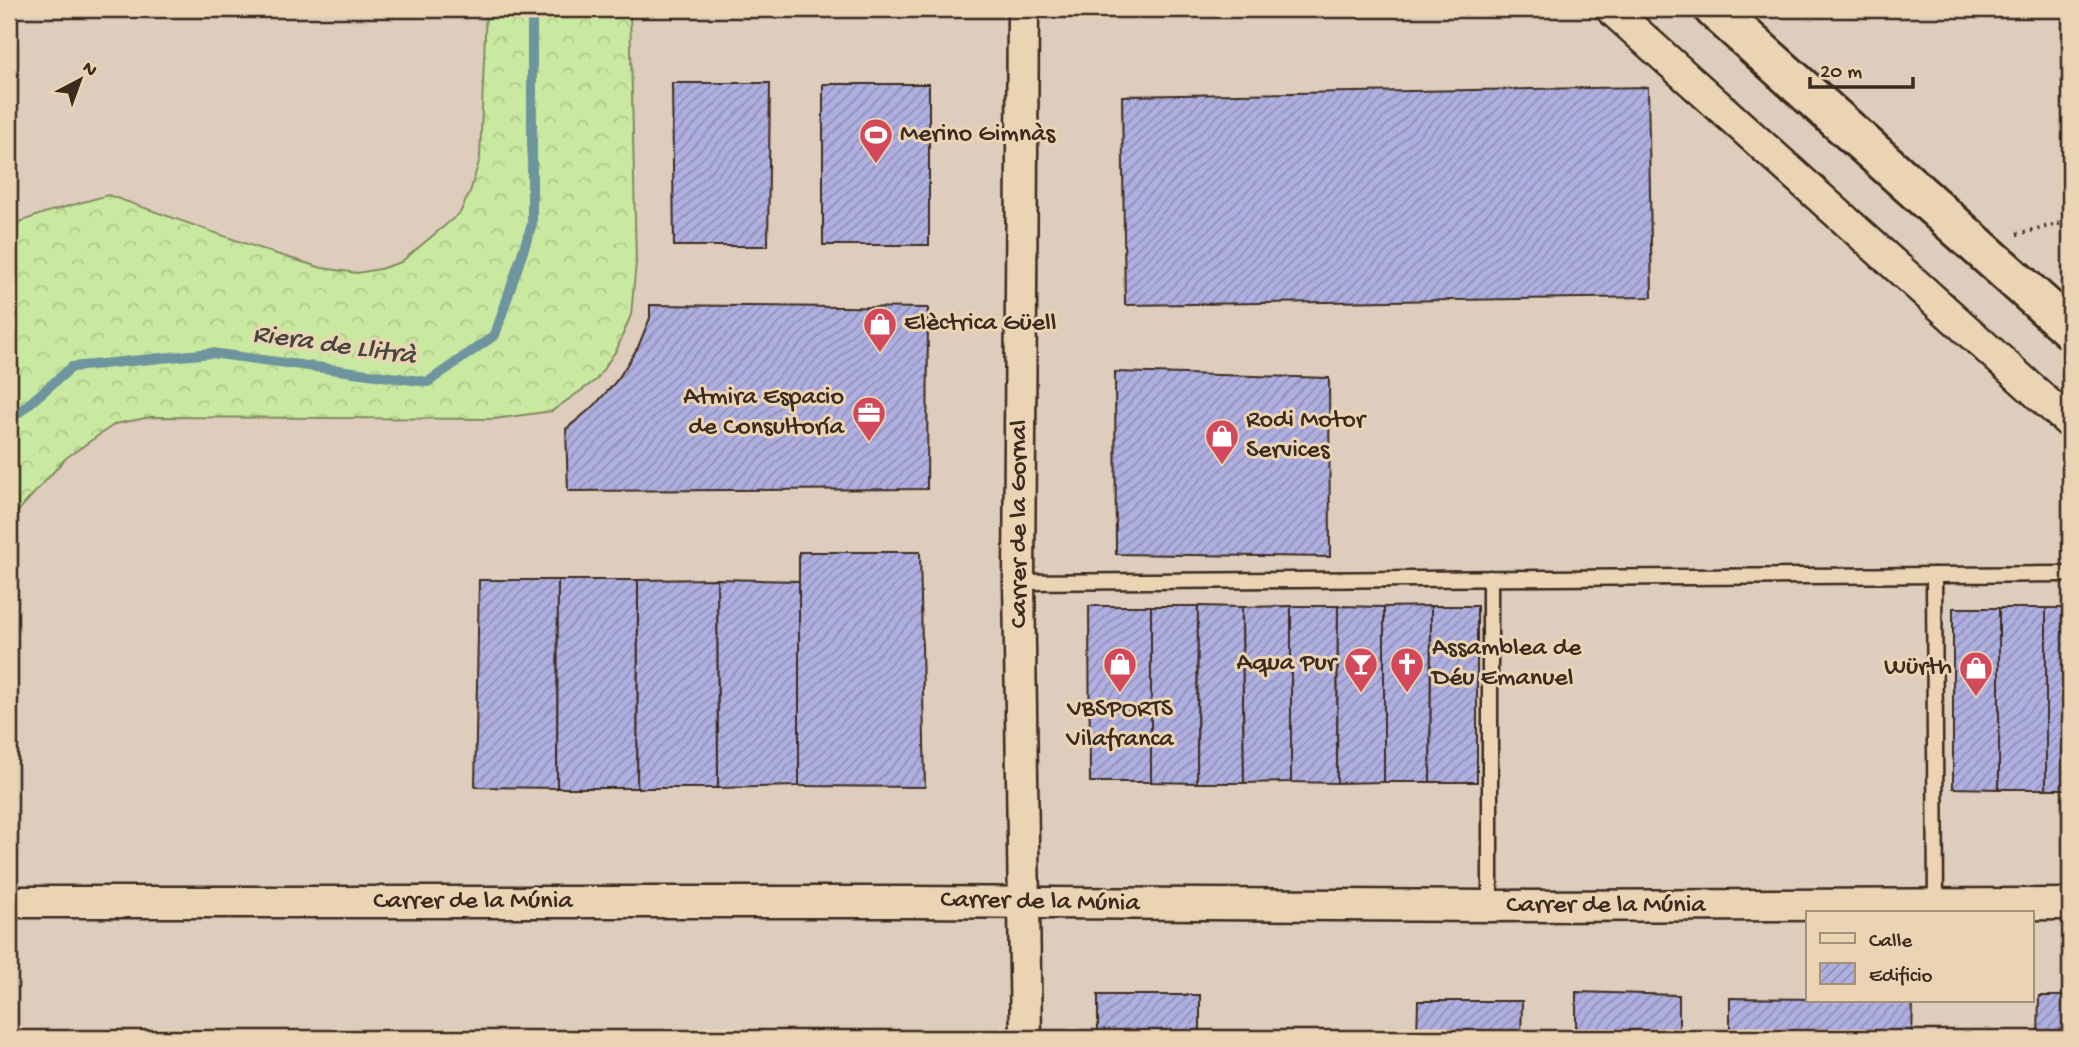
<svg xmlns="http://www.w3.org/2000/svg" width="2079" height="1047" viewBox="0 0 2079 1047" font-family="'Gochi Hand',sans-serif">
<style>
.forest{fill:url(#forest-crowns);stroke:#828a60;stroke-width:2}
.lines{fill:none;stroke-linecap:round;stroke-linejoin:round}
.stream{stroke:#6e949d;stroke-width:10}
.building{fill:url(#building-hatch);stroke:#3b2a1e;stroke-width:2}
.lane-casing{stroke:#3b2a1e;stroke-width:19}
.street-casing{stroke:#3b2a1e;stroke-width:35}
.secondary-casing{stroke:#3b2a1e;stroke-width:44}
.path{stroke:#3b2a1e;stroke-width:4.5;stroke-dasharray:2 5;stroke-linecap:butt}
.lane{stroke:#ead4b4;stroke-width:14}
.street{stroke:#ead4b4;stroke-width:30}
.secondary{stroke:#ead4b4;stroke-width:38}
.labels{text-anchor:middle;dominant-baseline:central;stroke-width:6;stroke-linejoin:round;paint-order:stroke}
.poi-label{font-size:26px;fill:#3b2a1e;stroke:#ead4b4;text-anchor:start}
.street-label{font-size:26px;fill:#3b2a1e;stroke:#ead4b4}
.water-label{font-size:28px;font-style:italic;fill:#48453e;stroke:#ead4b4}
</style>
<defs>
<pattern id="forest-crowns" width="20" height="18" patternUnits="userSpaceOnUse" patternTransform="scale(1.75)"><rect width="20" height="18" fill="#c9e9a1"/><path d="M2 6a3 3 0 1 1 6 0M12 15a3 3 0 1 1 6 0" fill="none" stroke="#aec88a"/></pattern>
<pattern id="building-hatch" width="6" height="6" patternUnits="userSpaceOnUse" patternTransform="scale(1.75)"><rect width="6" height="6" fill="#afb0e1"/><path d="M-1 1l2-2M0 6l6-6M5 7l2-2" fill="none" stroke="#908fb6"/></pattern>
</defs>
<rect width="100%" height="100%" fill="#decdbd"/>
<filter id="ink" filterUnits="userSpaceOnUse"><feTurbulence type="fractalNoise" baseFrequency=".0143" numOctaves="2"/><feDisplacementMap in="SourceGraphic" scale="14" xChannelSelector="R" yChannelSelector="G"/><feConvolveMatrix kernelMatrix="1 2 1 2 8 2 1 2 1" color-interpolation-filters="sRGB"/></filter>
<g filter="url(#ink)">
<path class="forest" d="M486,9H630L636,262L631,315L617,349L596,380L552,411L494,419L151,417L115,424L66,458L9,521V226L44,213L108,195L267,251L322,268L357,273L380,269L401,262L460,213L471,189L480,158Z"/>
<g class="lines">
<path class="stream" d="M9,421L72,367L211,353L428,382L495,335L532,224V9"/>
</g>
<g class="building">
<path d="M672,83H770L768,246H674Z"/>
<rect x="823" y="84" width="106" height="161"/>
<path d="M1648,87L1652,297L1125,305L1122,96Z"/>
<path d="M650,305L928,308L927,489L568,491L566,429L595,405L618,379L638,347L650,318Z"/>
<path d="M1115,372L1329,378L1330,557L1116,554Z"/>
<path d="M799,552H920L925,787L799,786Z"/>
<path d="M717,579L799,581V786L718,788Z"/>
<path d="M717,579L718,788H637L638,580Z"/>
<path d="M479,580H558L557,788L475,787Z"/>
<path d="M558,580H638L637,788H557Z"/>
<path d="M1089,606H1151V782H1090Z"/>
<path d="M1151,606H1198L1197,783L1151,782Z"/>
<path d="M1198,606L1242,607L1244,783H1197Z"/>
<path d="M1291,606H1338L1337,783L1291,782Z"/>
<path d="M1291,606V782L1244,783L1242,607Z"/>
<path d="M1338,606L1384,607V782L1337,783Z"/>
<path d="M1431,606H1477V782H1430Z"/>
<path d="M1431,606L1430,782H1384V607Z"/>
<path d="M1953,608H1999V789L1953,788Z"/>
<rect x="1999" y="608" width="47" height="181"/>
<rect x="2046" y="608" width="24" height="181"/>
<path d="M1576,992L1679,995V1038H1576Z"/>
<path d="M1098,995H1200V1033L1220,1031V1038H1098Z"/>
<path d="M2039,996H2070V1038H2038Z"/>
<path d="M1730,998L1913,1000L1912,1038H1730Z"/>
<path d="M1418,1001H1522L1521,1038H1417Z"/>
</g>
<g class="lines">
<g class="lane-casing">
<g id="lane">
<path d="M1934,575L1936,904"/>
<path d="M1019,582L2070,574"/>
<path d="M1490,906V578"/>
</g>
</g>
<g class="street-casing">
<g id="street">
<path d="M1023,9L1019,582L1026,1038"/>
<path d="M1611,9L2070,423"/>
<path d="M9,902H909L1490,906L2070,904"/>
</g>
</g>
<g class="secondary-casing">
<path id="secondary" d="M1714,9L2070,329"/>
</g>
<path class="path" d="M2017,234L2070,221"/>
<use href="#lane" class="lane"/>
<use href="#street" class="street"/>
<use href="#secondary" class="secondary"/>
</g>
</g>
<defs>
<g id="stadium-pin" transform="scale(1.75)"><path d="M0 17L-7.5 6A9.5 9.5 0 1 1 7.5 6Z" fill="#d1495b" stroke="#ead4b4"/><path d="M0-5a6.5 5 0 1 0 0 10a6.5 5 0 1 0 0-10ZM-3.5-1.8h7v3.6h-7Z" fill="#fff"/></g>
<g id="shop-pin" transform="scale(1.75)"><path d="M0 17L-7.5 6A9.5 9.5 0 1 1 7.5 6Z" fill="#d1495b" stroke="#ead4b4"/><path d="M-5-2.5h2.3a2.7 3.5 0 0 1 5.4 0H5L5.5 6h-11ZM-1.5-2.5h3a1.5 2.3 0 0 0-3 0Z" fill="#fff"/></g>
<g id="office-pin" transform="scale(1.75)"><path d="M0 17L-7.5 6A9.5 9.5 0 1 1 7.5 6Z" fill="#d1495b" stroke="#ead4b4"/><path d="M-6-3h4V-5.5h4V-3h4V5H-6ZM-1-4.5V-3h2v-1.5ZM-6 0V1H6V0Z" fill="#fff"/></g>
<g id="bar-pin" transform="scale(1.75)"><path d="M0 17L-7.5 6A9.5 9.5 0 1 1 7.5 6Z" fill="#d1495b" stroke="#ead4b4"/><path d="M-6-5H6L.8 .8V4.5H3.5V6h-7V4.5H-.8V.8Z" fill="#fff"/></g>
<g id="church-pin" transform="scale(1.75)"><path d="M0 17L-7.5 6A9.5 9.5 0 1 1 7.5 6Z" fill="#d1495b" stroke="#ead4b4"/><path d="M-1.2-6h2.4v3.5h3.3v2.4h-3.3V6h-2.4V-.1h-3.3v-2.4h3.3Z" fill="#fff"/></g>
</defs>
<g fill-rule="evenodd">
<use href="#stadium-pin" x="876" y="135"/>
<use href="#shop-pin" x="880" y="324"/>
<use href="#office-pin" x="869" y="413"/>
<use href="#shop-pin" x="1222" y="436"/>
<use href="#shop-pin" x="1120" y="664"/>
<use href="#bar-pin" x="1361" y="664"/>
<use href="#church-pin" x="1407" y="664"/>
<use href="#shop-pin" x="1976" y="668"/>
</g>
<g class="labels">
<g class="poi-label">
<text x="900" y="135">Merino Gimnàs</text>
<text x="904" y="324">Elèctrica Güell</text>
<text x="844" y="398" text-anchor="end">Atmira Espacio<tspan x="844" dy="30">de Consultoría</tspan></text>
<text x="1246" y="421">Rodi Motor<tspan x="1246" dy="30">Services</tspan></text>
<text x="1432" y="649">Assamblea de<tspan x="1432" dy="30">Déu Emanuel</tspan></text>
<text x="1336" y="664" text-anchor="end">Aqua Pur</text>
<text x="1952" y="668" text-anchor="end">Würth</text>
<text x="1120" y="710" text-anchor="middle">VBSPORTS<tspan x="1120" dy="30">Vilafranca</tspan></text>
</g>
<g class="street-label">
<text transform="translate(1020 524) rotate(-90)">Carrer de la Gornal</text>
<text x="473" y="902">Carrer de la Múnia</text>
<text transform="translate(1040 903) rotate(1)">Carrer de la Múnia</text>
<text x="1606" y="906">Carrer de la Múnia</text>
</g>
<g class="water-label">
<text transform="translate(334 346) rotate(8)">Riera de Llitrà</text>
</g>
</g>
<rect width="2079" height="1047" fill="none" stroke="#ead4b4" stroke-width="35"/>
<rect x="18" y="18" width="2044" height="1012" fill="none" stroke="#3b2a1e" stroke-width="2.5" filter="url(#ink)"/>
<rect x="1806" y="911" width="228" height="91" fill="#ead4b4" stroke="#a49078" stroke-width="2"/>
<rect x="1820" y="933" width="35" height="10" fill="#ead4b4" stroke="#a49078" stroke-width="2"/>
<text x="1869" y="946" font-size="21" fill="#3b2a1e">Calle</text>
<rect x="1820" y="963" width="35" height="21" fill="url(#building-hatch)" stroke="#a49078" stroke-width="2"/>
<text x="1869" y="981" font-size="21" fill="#3b2a1e">Edificio</text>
<g transform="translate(80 80) rotate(41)" stroke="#ead4b4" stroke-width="5" paint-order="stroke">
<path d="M0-5L12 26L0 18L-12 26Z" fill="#3b2a1e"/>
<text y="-10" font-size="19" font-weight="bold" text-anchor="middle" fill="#3b2a1e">N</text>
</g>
<path d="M1810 77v10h103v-10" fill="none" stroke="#3b2a1e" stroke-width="3.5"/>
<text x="1820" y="77" font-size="21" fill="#3b2a1e" stroke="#ead4b4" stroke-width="5" paint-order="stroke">20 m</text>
</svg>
